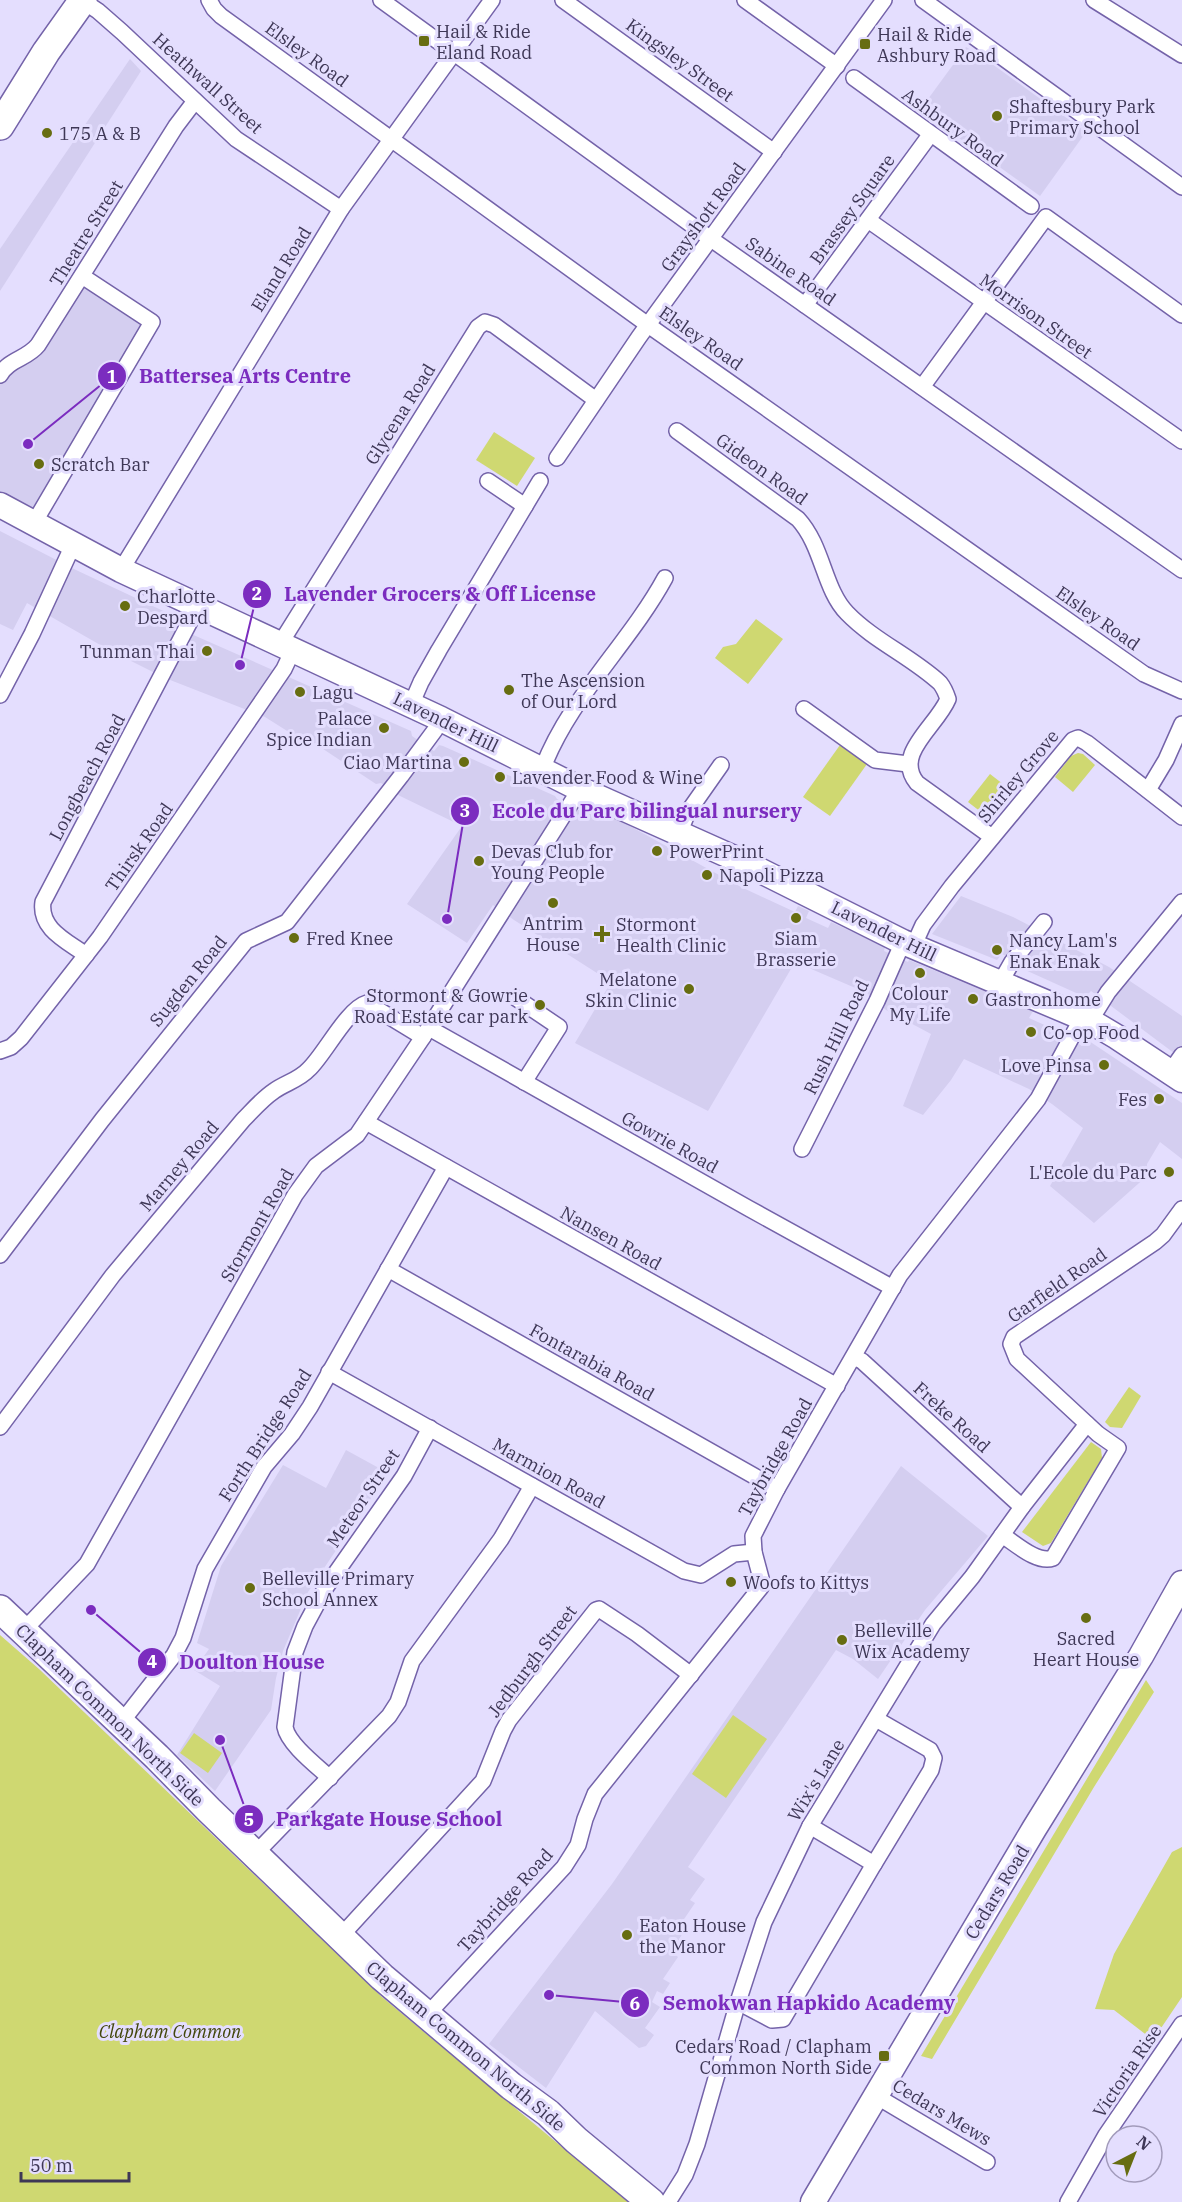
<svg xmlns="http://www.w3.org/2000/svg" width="1182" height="2202" viewBox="0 0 1182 2202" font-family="'IBM Plex Serif',serif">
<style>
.built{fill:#d4cef0}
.green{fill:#cfd871}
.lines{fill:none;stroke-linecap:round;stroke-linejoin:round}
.street-casing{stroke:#7463a9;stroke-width:18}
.primary-casing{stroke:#7463a9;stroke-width:27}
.highway-casing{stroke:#7463a9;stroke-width:30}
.street{stroke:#fff;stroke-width:15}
.primary{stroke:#fff;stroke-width:24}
.highway{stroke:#fff;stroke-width:27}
.poi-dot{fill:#676d11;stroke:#e4defe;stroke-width:2}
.labels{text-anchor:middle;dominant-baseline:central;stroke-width:6;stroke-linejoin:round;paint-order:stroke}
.poi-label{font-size:18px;fill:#3e3756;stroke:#e4defe;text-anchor:start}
.street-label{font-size:18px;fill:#3e3756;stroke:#e4defe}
.park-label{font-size:18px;font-style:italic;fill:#43470d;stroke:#e4defe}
.leader{fill:none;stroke:#7b2cbf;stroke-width:2}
.callout-dot{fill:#7b2cbf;stroke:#e4defe;stroke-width:2}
.mark-label{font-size:18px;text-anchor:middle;font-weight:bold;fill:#fff}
.callout-label{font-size:20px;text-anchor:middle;font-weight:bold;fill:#7b2cbf;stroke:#e4defe;stroke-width:6;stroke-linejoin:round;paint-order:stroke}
</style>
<rect width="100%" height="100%" fill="#e4defe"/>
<g class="built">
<path d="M966,47L981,56L1086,132L1040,196L920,110Z"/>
<path d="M130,59L141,71L0,291V249Z"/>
<path d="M88,284L140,319L143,328L37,507L31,514L0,497V374L21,363L80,285Z"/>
<path d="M0,531L76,570L174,616L176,619L173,626L411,731L412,736L434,751L439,745L443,746L555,796L557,799L583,812L586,808L626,824L741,887L795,912L798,906L809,911L806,918L828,928L831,922L885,947L884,951L908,962L909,960L1033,1011L1029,1018L1060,1032L1082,1046L1086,1039L1182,1103V1159L1160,1142L1147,1164V1176L1094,1223L1050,1186L1083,1128L1052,1104L1029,1089L964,1059L951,1080L923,1115L903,1106L931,1034L886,1010L867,993L795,962L708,1111L575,1043L611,982L514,920L493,905L467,943L407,904L462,826L400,796L381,783L376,784L314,743L311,746L265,717L165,678L109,650L27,603L13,630L0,624Z"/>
<path d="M961,896L1013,917L1109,967L1182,1016V1059L1091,991L1085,997L1023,969L1025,965L1002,954L997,960L932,934Z"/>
<path d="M346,1450L388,1473L308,1592L283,1651L276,1678L271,1710L215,1791L177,1755L220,1686L194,1670L209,1649L197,1643L221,1566L283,1465L326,1488Z"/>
<path d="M901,1466L988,1536L925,1610L878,1679L853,1659L836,1650L688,1867L705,1879L690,1900L695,1903L680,1925L685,1929L672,1952L678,1957L663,1979L670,1983L663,1994L657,1991L652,2002L660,2007L645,2028L654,2035L646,2046L639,2048L595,2011L546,2088L489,2044L612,1884Z"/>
</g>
<g class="green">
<path d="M494,432L535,458L517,486L476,460Z"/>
<path d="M756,619L783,639L748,684L715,658L723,647L736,644Z"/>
<path d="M840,745L867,764L830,816L803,797Z"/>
<path d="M1078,753L1083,754L1095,765L1073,792L1055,777L1071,756Z"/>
<path d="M990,774L1012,791L990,819L968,802Z"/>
<path d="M1129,1387L1141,1396L1122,1428L1110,1427L1105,1422Z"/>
<path d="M1091,1442L1101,1449L1102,1458L1051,1543L1043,1546L1022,1532Z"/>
<path d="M0,1635L39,1669L382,1997L628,2202H0Z"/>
<path d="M1146,1680L1154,1692L1094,1787L932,2059L921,2056Z"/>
<path d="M733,1715L767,1739L726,1798L692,1774Z"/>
<path d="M194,1733L222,1753L208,1773L180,1753Z"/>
<path d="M1182,1847V1997L1153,2040L1114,2010L1095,2009L1114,1954L1172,1852Z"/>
</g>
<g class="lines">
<g class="street-casing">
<g id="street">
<path d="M209,0L214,9L221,16L648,325L1144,674L1182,691"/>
<path d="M381,0L711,239L1182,570"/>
<path d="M563,0L774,152"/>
<path d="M745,0L837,66"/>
<path d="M923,0L1182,187"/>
<path d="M1094,0L1182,55"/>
<path d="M83,1L98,11L122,32L236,139L341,209"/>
<path d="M854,78L1031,206"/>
<path d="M868,220L1182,441"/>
<path d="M805,305L930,135"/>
<path d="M0,375C9,359 27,359 38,345L176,126L195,101"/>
<path d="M922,387L1046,217L1182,315"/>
<path d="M677,431L798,519C823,546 824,590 847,613C874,641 912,657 940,683C944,688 946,693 948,699C937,726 893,754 917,783L992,837"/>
<path d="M557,458L639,337L884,0"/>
<path d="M488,481L525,506"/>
<path d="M34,523L152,322L82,276"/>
<path d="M121,570L341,209L492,0"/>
<path d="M280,644L478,327L485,322L494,325L596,400"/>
<path d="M0,695L32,634L73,545"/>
<path d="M411,705L421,682L439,650L540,481"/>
<path d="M804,709L875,760L908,764"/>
<path d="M542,770C569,698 629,644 665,578"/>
<path d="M1148,790L1166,760L1182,724"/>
<path d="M679,833L688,812L721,765"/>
<path d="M913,947L923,925L952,886L1073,740L1078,738L1087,743L1182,817"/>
<path d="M86,955C67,941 39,929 43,902L198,606"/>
<path d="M1000,983L1012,962L1044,922"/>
<path d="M516,998L559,1027L524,1082"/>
<path d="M1090,1021L1108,992L1182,902"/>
<path d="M429,1028L748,1208L893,1288"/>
<path d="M0,1051L11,1047L21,1038L100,937L258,707L284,669L293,650"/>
<path d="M1170,1072L1182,1055"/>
<path d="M366,1122L837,1386"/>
<path d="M802,1149L877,1001L903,942"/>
<path d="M0,1255L102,1120L246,941L287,922L294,913L401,776L435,730L441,719"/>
<path d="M388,1269L777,1489"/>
<path d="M854,1357L862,1361L1022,1507"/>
<path d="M329,1372L684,1571L701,1575L734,1554L754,1552"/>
<path d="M0,1427L113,1275L243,1120C253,1110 262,1099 274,1091C285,1083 299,1080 309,1069C325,1054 347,1009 367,1003L423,1037"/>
<path d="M1002,1535C1015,1543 1037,1564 1053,1558L1118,1448L1098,1434L1017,1359L1011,1344L1014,1337L1155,1242L1163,1235L1182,1209"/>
<path d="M23,1631L87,1564L295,1195L316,1166L357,1135L423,1037L580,789"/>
<path d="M120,1724L174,1655L183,1638L205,1569L264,1467L292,1434L310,1407L446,1167"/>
<path d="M330,1778C317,1766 288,1744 285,1727L295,1652L305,1626L326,1587L404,1476L430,1428"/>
<path d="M254,1855L389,1716L398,1702L412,1661L501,1539L532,1486"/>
<path d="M874,1864L931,1770L934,1758L930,1750L876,1719"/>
<path d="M340,1937L483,1781L503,1731L509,1720L596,1610L599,1609L637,1634L691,1675"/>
<path d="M738,2002L772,2020L783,2019L874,1864L810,1826"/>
<path d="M426,2016L564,1867L578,1845L585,1819L595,1794L761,1587L762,1582L754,1552L753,1536L777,1489L900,1275L1038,1099L1082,1018"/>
<path d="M876,2096L987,2162"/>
<path d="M668,2202L685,2175L697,2144L738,2002L764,1922L810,1826L933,1624L972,1577L1022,1507L1087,1424"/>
<path d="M1068,2202L1106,2135L1182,2024"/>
</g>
</g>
<g class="primary-casing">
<g id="primary">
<path d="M0,505L121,570L441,719L580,789L743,862L903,942L1090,1021L1117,1037L1182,1080"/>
<path d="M813,2202L1034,1829L1141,1656L1182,1583"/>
</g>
</g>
<g class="highway-casing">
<g id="highway">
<path d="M0,126L46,52L83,0"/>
<path d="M0,1609L157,1757L209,1810L382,1977L511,2086L548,2113L576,2140L651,2202"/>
</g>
</g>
<use href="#street" class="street"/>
<use href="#primary" class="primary"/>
<use href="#highway" class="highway"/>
</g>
<g class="poi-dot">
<rect x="418" y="35" width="12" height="12" rx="3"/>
<rect x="859" y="38" width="12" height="12" rx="3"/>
<circle cx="997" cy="116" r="6"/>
<circle cx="47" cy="133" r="6"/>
<circle cx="39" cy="464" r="6"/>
<circle cx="125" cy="606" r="6"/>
<circle cx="207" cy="651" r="6"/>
<circle cx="509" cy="690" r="6"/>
<circle cx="300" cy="692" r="6"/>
<circle cx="384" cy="728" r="6"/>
<circle cx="464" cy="762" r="6"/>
<circle cx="500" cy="777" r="6"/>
<circle cx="657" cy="851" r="6"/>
<circle cx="479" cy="861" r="6"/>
<circle cx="707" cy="875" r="6"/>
<circle cx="553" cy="903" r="6"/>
<circle cx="796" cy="918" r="6"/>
<path d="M599 925h6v6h6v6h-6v6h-6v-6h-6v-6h6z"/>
<circle cx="294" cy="938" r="6"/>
<circle cx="997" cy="950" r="6"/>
<circle cx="920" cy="973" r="6"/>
<circle cx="689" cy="989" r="6"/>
<circle cx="973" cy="999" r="6"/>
<circle cx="540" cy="1005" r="6"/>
<circle cx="1031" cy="1032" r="6"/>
<circle cx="1104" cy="1065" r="6"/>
<circle cx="1159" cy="1099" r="6"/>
<circle cx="1169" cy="1172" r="6"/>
<circle cx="731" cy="1582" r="6"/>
<circle cx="250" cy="1588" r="6"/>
<circle cx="1086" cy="1618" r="6"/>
<circle cx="842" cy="1640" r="6"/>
<circle cx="627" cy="1935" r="6"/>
<rect x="878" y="2050" width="12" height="12" rx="3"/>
</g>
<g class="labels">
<g class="poi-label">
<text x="436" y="31">Hail &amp; Ride<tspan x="436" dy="21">Eland Road</tspan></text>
<text x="877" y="34">Hail &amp; Ride<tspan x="877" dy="21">Ashbury Road</tspan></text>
<text x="1009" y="106">Shaftesbury Park<tspan x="1009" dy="21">Primary School</tspan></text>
<text x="59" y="133">175 A &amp; B</text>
<text x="51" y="464">Scratch Bar</text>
<text x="137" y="596">Charlotte<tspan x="137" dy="21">Despard</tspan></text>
<text x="195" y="651" text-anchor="end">Tunman Thai</text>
<text x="521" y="680">The Ascension<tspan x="521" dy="21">of Our Lord</tspan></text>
<text x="312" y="692">Lagu</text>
<text x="372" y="718" text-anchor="end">Palace<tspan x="372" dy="21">Spice Indian</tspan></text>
<text x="452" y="762" text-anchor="end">Ciao Martina</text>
<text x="512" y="777">Lavender Food &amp; Wine</text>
<text x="491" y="851">Devas Club for<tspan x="491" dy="21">Young People</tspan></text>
<text x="669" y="851">PowerPrint</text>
<text x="719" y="875">Napoli Pizza</text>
<text x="553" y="923" text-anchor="middle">Antrim<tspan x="553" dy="21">House</tspan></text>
<text x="616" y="924">Stormont<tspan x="616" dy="21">Health Clinic</tspan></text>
<text x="306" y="938">Fred Knee</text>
<text x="796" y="938" text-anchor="middle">Siam<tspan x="796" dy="21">Brasserie</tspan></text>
<text x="1009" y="940">Nancy Lam's<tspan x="1009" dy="21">Enak Enak</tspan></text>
<text x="677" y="979" text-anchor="end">Melatone<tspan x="677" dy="21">Skin Clinic</tspan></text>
<text x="920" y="993" text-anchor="middle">Colour<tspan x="920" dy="21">My Life</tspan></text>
<text x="528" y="995" text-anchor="end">Stormont &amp; Gowrie<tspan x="528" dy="21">Road Estate car park</tspan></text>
<text x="985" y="999">Gastronhome</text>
<text x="1043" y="1032">Co-op Food</text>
<text x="1092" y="1065" text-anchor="end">Love Pinsa</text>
<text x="1147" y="1099" text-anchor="end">Fes</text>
<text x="1157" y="1172" text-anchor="end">L'Ecole du Parc</text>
<text x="262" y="1578">Belleville Primary<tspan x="262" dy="21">School Annex</tspan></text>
<text x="743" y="1582">Woofs to Kittys</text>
<text x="854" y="1630">Belleville<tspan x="854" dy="21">Wix Academy</tspan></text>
<text x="1086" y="1638" text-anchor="middle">Sacred<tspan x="1086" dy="21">Heart House</tspan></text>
<text x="639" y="1925">Eaton House<tspan x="639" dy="21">the Manor</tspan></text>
<text x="872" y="2046" text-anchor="end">Cedars Road / Clapham<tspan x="872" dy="21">Common North Side</tspan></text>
</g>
<g class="street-label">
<text transform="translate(307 54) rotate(36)">Elsley Road</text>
<text transform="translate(680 60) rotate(36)">Kingsley Street</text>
<text transform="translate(208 83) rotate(42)">Heathwall Street</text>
<text transform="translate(953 127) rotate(36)">Ashbury Road</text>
<text transform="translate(852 209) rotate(-54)">Brassey Square</text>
<text transform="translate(703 217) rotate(-54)">Grayshott Road</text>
<text transform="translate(86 233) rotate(-58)">Theatre Street</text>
<text transform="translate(281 269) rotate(-58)">Eland Road</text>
<text transform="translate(791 271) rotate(35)">Sabine Road</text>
<text transform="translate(1036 316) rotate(35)">Morrison Street</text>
<text transform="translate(701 338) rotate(35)">Elsley Road</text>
<text transform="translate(400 414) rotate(-58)">Glycena Road</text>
<text transform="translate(762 469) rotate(36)">Gideon Road</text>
<text transform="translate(1098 618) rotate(35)">Elsley Road</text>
<text transform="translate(446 722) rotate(26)">Lavender Hill</text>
<text transform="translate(1018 776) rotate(-50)">Shirley Grove</text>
<text transform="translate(87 777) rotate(-62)">Longbeach Road</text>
<text transform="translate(139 847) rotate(-55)">Thirsk Road</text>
<text transform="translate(884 931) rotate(26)">Lavender Hill</text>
<text transform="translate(188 981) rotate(-51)">Sugden Road</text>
<text transform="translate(836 1037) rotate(-64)">Rush Hill Road</text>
<text transform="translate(670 1142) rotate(29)">Gowrie Road</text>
<text transform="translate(179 1166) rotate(-50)">Marney Road</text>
<text transform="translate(257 1225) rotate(-60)">Stormont Road</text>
<text transform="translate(611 1238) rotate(29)">Nansen Road</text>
<text transform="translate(1057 1285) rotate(-35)">Garfield Road</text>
<text transform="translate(592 1362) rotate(29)">Fontarabia Road</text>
<text transform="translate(952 1417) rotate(42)">Freke Road</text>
<text transform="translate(265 1435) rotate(-57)">Forth Bridge Road</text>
<text transform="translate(775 1457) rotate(-61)">Taybridge Road</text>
<text transform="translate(549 1473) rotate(29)">Marmion Road</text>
<text transform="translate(363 1498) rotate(-56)">Meteor Street</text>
<text transform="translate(532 1661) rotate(-53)">Jedburgh Street</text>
<text transform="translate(110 1715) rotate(44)">Clapham Common North Side</text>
<text transform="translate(816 1780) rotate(-59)">Wix's Lane</text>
<text transform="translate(997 1892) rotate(-59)">Cedars Road</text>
<text transform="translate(505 1900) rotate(-48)">Taybridge Road</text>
<text transform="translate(466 2046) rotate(40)">Clapham Common North Side</text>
<text transform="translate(1127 2071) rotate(-56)">Victoria Rise</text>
<text transform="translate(942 2112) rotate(31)">Cedars Mews</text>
</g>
<g class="park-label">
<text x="170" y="2031">Clapham Common</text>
</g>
</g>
<path class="leader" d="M28 444L112 376M240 665L257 594M447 919L465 811M91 1610L152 1662M220 1740L249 1819M549 1995L635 2003"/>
<g class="callout-dot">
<circle cx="28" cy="444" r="6"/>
<circle cx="240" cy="665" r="6"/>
<circle cx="447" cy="919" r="6"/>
<circle cx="91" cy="1610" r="6"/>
<circle cx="220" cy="1740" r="6"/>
<circle cx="549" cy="1995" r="6"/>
<circle cx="112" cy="376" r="15"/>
<circle cx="257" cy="594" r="15"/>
<circle cx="465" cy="811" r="15"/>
<circle cx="152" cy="1662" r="15"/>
<circle cx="249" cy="1819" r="15"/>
<circle cx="635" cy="2003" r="15"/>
</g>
<g class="mark-label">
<text x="112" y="383">1</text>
<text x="257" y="600">2</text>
<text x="465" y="817">3</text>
<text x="152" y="1668">4</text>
<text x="249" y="1826">5</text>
<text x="635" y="2010">6</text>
</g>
<g class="callout-label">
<text x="245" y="383">Battersea Arts Centre</text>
<text x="440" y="601">Lavender Grocers &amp; Off License</text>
<text x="647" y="818">Ecole du Parc bilingual nursery</text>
<text x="252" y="1669">Doulton House</text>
<text x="389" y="1826">Parkgate House School</text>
<text x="809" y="2010">Semokwan Hapkido Academy</text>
</g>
<g transform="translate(1134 2154) rotate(42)"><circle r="28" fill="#e4defe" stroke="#a29bbb" stroke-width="1.5"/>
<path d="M0-4.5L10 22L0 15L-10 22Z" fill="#676d11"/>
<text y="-9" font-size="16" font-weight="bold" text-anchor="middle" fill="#3e3756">N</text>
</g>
<path d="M21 2172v9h108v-9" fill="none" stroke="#3e3756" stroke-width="3"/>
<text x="30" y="2172" font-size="18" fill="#3e3756" stroke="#e4defe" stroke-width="4.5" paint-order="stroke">50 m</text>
</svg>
